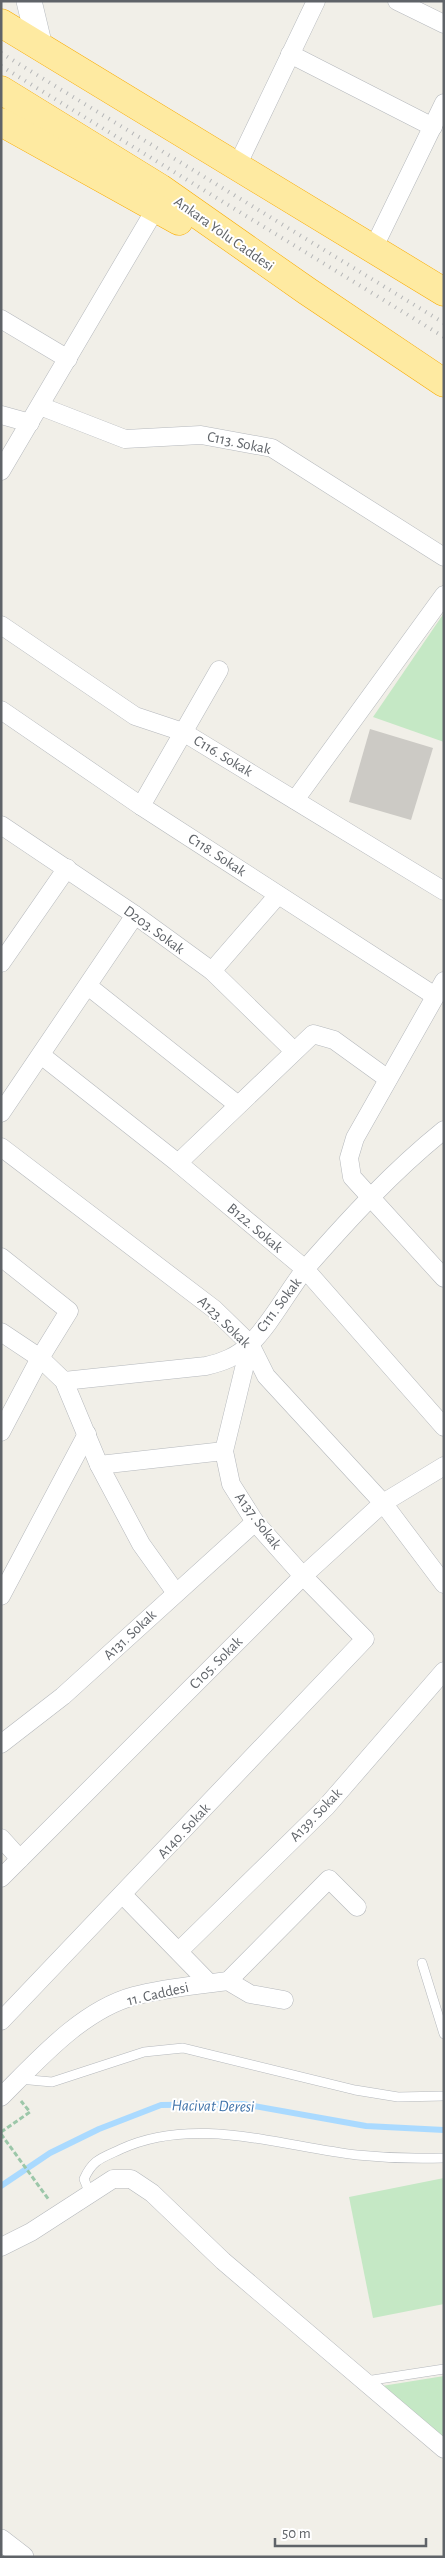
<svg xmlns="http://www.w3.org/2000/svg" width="445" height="2558" viewBox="0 0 445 2558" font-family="'Alegreya Sans',sans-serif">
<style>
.green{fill:#c5e8c5}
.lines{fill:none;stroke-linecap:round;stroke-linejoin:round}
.stream{stroke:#aadaff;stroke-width:6}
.building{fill:#cccac5}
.service-casing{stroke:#b5b8bc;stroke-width:10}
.minor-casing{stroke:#b5b8bc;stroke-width:19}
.tertiary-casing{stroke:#b5b8bc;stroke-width:22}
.secondary-casing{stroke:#b6babf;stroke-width:26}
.trunk-casing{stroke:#f9ab00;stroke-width:29}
.path{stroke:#9cc7a9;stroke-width:3;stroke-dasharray:5 2.5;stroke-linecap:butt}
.service{stroke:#fff;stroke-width:9}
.minor{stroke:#fff;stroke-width:18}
.tertiary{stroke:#fff;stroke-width:21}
.secondary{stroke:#fff;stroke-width:25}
.trunk{stroke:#feeaa1;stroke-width:28}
.rail{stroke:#b6b7b8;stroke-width:4;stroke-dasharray:1 6;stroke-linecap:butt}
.labels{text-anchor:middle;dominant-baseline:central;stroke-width:4;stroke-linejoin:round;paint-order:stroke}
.street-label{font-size:15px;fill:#5f6368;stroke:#fff}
.water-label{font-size:16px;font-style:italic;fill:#4174aa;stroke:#fff}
</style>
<rect width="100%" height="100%" fill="#f1efe8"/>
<g class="green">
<path d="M444,613V742L373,717Z"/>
<path d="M444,2178V2304L373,2318L349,2197Z"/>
<path d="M444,2376V2439L382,2386Z"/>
</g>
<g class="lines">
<path class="stream" d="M1,2186L50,2153L99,2129L161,2105L243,2104L366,2126L444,2130"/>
</g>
<path class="building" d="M370,729L433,748L411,820L349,802Z"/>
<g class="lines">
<g class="service-casing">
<g id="service">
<path d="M422,1963L444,2034"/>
<path d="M19,2079L52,2082L144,2052L183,2048L355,2090L398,2097L444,2096"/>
<path d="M90,2194L84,2179C93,2159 102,2158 121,2149C195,2115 280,2146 357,2155C386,2158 414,2159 444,2158"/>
<path d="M366,2381L444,2369"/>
</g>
</g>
<g class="minor-casing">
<g id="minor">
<path d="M397,1L444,24"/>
<path d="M290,54L433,127"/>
<path d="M236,168L316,1"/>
<path d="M373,249L444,103"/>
<path d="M1,319L68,359"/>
<path d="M40,406L125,439L201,435L272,448L444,557"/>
<path d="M1,415L30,423"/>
<path d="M1,471L156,208"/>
<path d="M1,625L135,716L183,732L444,891"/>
<path d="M1,710L141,806L435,996"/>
<path d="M295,800L444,595"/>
<path d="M141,806L219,670"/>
<path d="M1,825L135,915L212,971L294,1051"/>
<path d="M1,963L67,868"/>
<path d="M212,971L278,895"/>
<path d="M444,981L355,1138L349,1158L352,1177L444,1278"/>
<path d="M88,986L238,1105"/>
<path d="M41,1055L178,1163L305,1269L444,1427"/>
<path d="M1,1113L135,915"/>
<path d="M1,1147L214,1309L250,1344L266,1376L383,1503L444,1584"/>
<path d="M178,1163L313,1034L334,1040L388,1079"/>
<path d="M1,1257L69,1311L40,1358L1,1432"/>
<path d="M1,1332L40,1358L64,1381L99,1465L141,1544L176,1593"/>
<path d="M64,1381L206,1366C223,1362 236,1357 249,1345C271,1324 287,1292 306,1268C349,1219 393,1171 444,1130"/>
<path d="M99,1465L224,1451"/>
<path d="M1,1596L87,1434"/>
<path d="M1,1744L63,1696L255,1522"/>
<path d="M1,1838L20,1859"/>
<path d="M1,1878L303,1576L383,1503L444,1466"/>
<path d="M123,1895L209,1983"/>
<path d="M179,1951L326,1807L444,1671"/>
<path d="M228,1981L329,1879L357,1907"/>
<path d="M1,2021L365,1639L303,1576L255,1522L231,1484L224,1451L250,1344"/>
<path d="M1,2097C38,2060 82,2010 134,1996C164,1988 198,1985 228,1981L250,1994L284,2000"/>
<path d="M1,2247L31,2232L113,2179H131L152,2193L223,2261L444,2449"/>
</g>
</g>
<g class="tertiary-casing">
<path id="tertiary" d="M1,2540L23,2557"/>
</g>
<g class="secondary-casing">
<path id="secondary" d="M29,1L40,47"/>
</g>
<g class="trunk-casing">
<g id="trunk">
<path d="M1,23L444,292"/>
<path d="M1,90L160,188L307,291L444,383"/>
<path d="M1,122L179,221"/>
</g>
</g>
<g class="path">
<path d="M1,2132L30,2112L21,2101"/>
<path d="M1,2134L49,2200"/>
</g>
<use href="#service" class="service"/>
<use href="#minor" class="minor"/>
<use href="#tertiary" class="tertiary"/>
<use href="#secondary" class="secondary"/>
<use href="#trunk" class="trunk"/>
<g class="rail">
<path d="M1,53L444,323"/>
<path d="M1,66L444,337"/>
</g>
</g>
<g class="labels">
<g class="street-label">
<text transform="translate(224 234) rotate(35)">Ankara Yolu Caddesi</text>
<text transform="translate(239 443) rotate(12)">C113. Sokak</text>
<text transform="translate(223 756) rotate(31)">C116. Sokak</text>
<text transform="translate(217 855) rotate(33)">C118. Sokak</text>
<text transform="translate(154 930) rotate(36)">D203. Sokak</text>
<text transform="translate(255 1228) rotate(40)">B122. Sokak</text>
<text transform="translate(279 1305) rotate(-53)">C111. Sokak</text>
<text transform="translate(224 1322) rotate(44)">A123. Sokak</text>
<text transform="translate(258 1521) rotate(53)">A137. Sokak</text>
<text transform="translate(130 1635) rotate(-43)">A131. Sokak</text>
<text transform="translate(216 1663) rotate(-45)">C105. Sokak</text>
<text transform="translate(316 1815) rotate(-46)">A139. Sokak</text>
<text transform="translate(184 1831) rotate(-47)">A140. Sokak</text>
<text transform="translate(158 1994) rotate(-13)">11. Caddesi</text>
</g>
<g class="water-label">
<text transform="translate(213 2106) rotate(1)">Hacivat Deresi</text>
</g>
</g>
<rect width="445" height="2558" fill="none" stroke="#5f6368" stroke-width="5"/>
<path d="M275 2538v8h151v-8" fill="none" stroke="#5f6368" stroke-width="2.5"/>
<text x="282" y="2538" font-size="15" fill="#5f6368" stroke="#ffffff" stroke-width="4" paint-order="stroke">50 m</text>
</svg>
